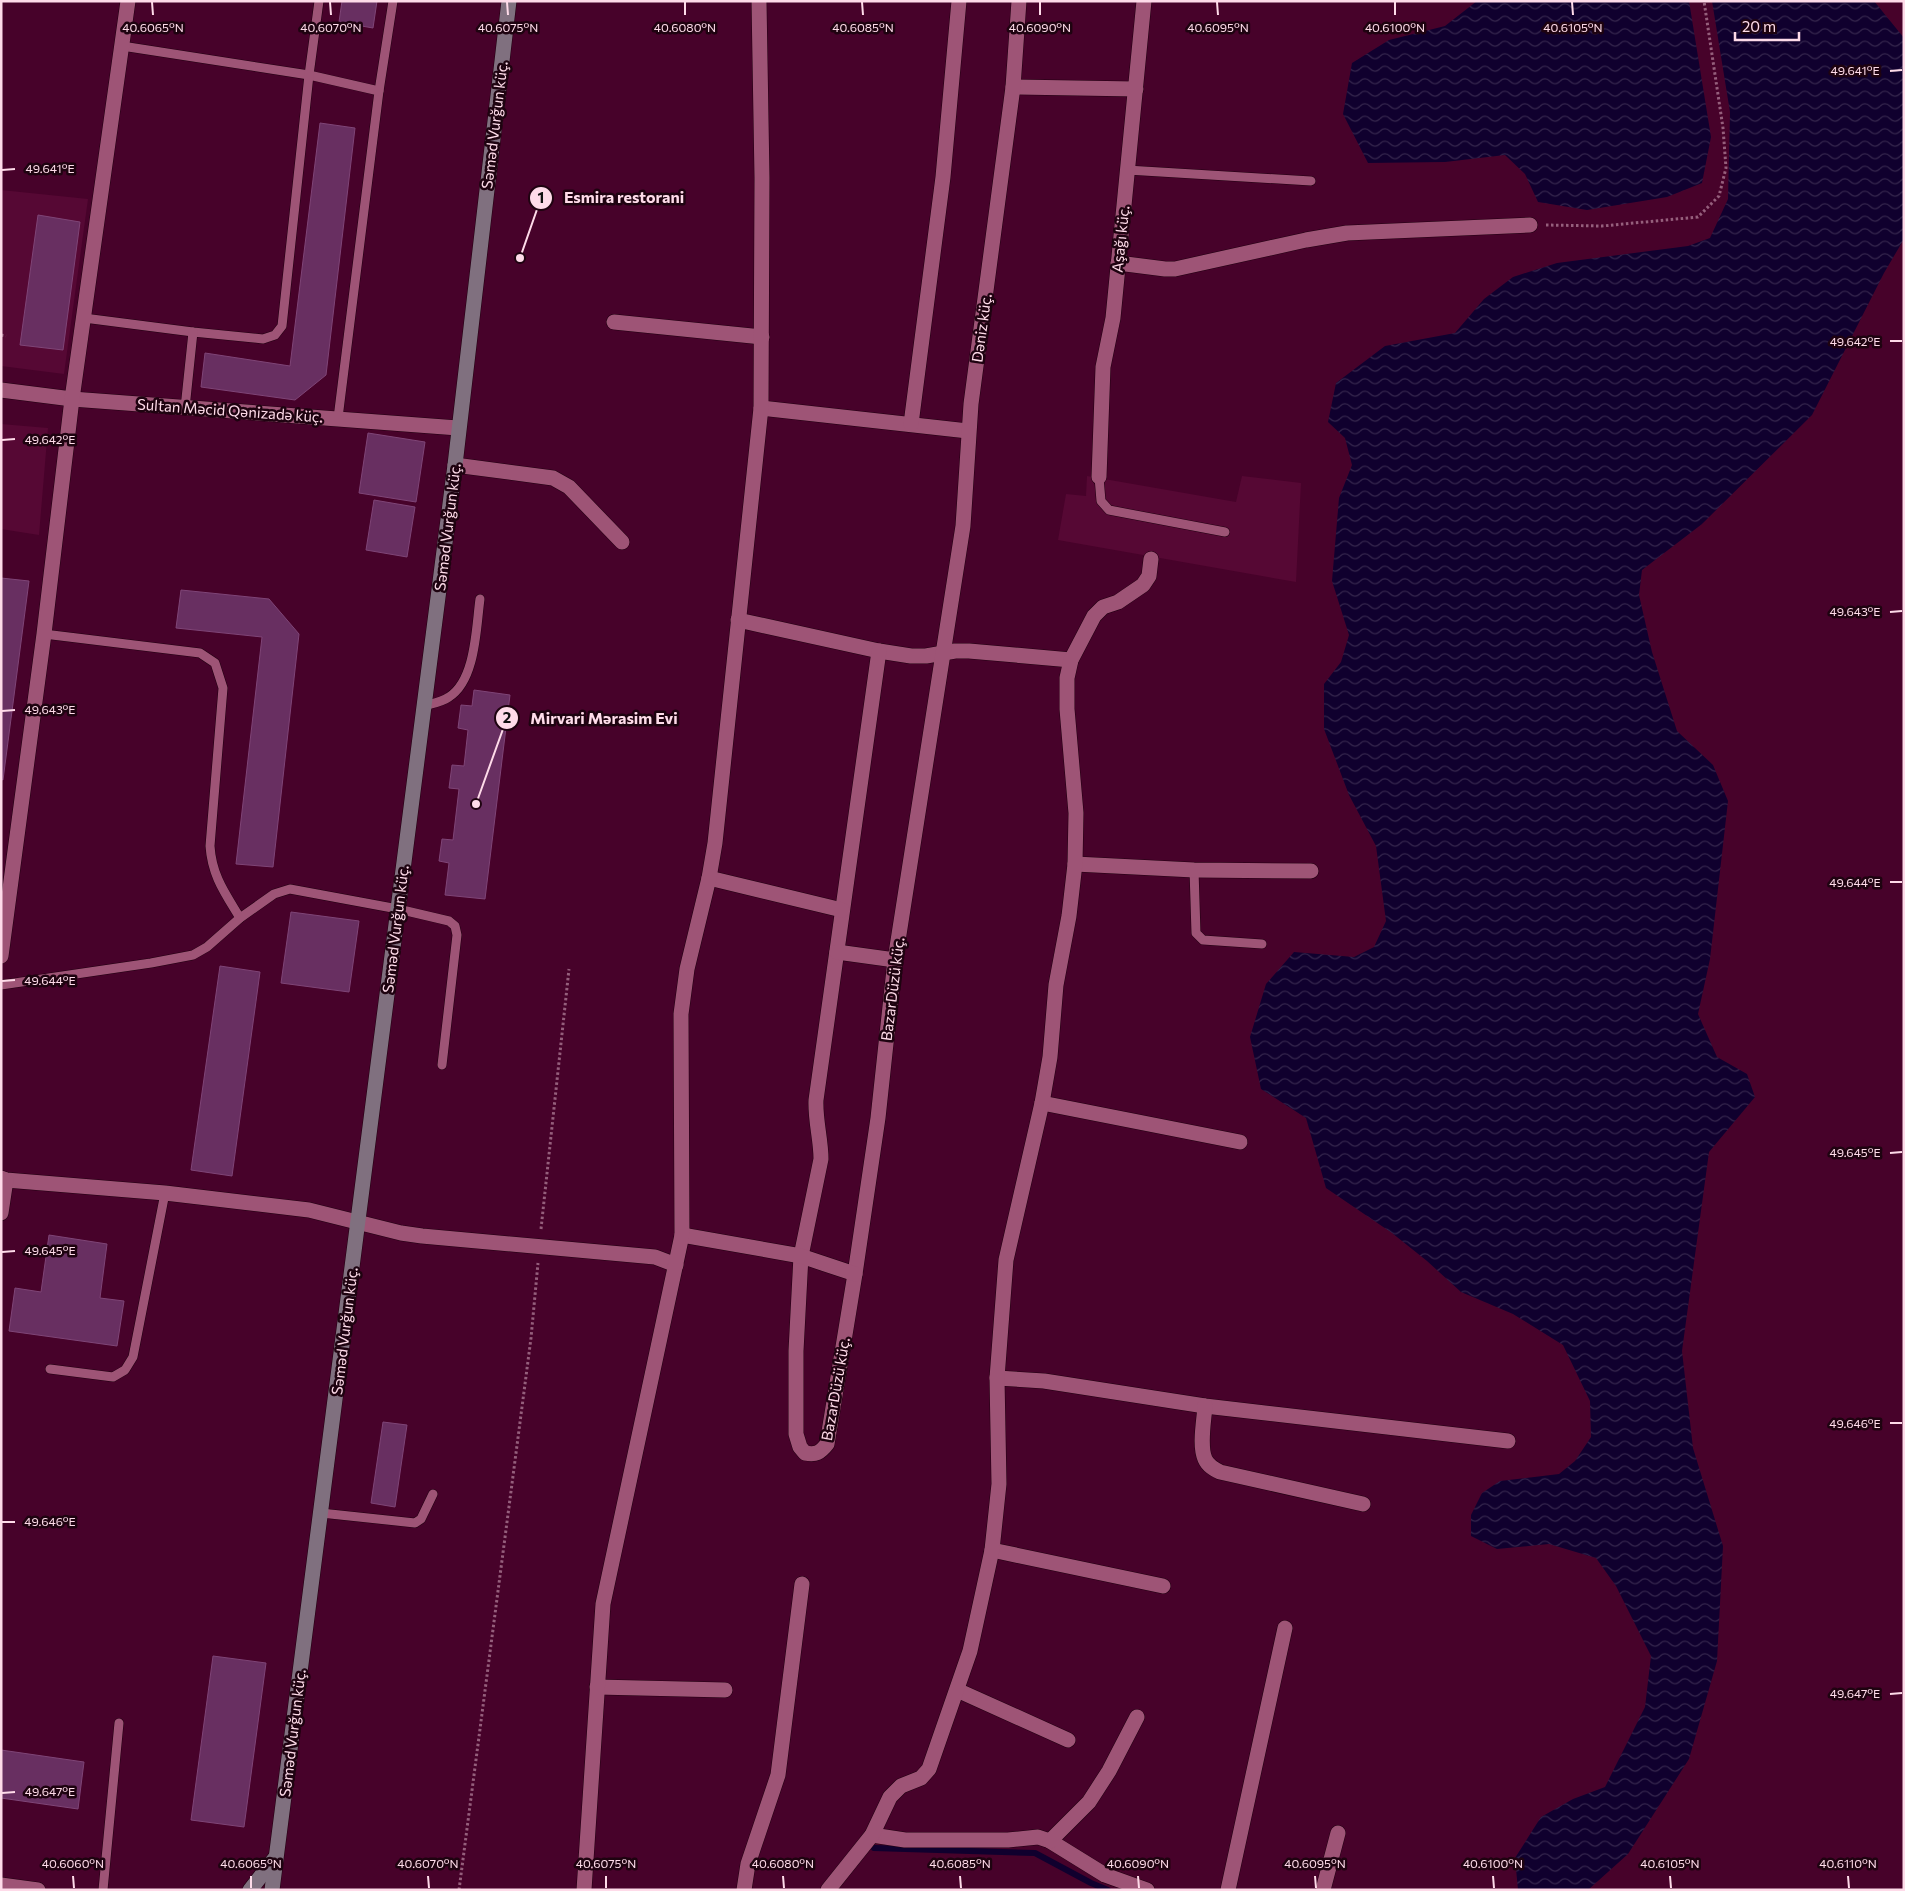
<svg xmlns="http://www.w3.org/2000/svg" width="1905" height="1891" viewBox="0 0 1905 1891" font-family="Commissioner,sans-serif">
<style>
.built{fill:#560834}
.water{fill:url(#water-waves)}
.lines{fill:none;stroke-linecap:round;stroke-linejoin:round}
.stream{stroke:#10002e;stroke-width:6}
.building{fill:#682f61;stroke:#7f4577}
.lane-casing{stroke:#200111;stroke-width:10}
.street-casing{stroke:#200111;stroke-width:16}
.secondary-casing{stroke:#200111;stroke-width:16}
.path{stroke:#955f7c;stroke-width:3;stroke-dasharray:2.5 2.5;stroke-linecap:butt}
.lane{stroke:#9e5476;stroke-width:9}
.street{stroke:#9e5476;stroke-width:15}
.secondary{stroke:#80707f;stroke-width:15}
.ticks{fill:none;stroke:#fedbe9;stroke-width:2}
.labels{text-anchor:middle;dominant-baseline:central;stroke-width:5;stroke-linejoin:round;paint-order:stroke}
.street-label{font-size:15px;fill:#fedbe9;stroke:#1e0310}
.ticks-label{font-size:12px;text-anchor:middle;fill:#fedbe9;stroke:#1e0310;stroke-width:5;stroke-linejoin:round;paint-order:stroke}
.leader{fill:none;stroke:#fedbe9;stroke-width:2}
.callout-dot{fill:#fedbe9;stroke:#1e0310;stroke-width:2}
.mark-label{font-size:15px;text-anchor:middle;font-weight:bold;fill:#111}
.callout-label{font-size:16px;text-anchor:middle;font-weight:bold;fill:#fedbe9;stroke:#1e0310;stroke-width:5;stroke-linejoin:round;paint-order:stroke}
</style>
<defs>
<pattern id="water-waves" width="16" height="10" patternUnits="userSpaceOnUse" patternTransform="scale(1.25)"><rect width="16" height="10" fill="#10002e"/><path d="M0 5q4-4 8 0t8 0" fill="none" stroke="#34254c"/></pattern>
</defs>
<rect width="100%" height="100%" fill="#47022a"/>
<g class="built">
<path d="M1,190L88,199L64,374L1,366Z"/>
<path d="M1,424L48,428L39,535L1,529Z"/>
<path d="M1087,476L1236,502L1242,476L1301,483L1296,582L1058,540L1066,494L1086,496Z"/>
</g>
<g class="water">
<path d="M1477,1H1689L1711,137L1702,183L1667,197L1587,210L1538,202L1525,174L1505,155L1445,162L1368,163L1343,114L1352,63L1389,40L1445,26Z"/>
<path d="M1712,1H1874L1904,38V239L1884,273L1812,415L1702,524L1642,570L1639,595L1652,652L1677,731L1713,765L1728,801L1710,959L1698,1014L1717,1057L1747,1074L1755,1097L1709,1152L1682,1351L1693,1448L1723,1546L1717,1661L1689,1759L1628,1854L1588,1890H1518L1515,1858L1541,1817L1573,1799L1605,1787L1645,1707L1651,1656L1616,1586L1596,1558L1549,1544L1497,1549L1471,1536V1515L1482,1493L1500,1481L1559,1474L1575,1461L1591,1437L1590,1401L1563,1345L1513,1314L1461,1292L1427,1261L1392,1233L1326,1188L1306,1118L1261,1089L1250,1037L1266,984L1294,952L1354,957L1374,947L1386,921L1376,846L1349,795L1324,729V684L1341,662L1349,635L1332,581L1339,498L1352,465L1345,438L1328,422L1336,383L1385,346L1455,333L1484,299L1513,277L1557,263L1688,246L1710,238L1728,199L1730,112Z"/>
</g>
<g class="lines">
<path class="stream" d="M874,1848L1035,1853L1091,1883L1108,1890"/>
</g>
<g class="building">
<path d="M342,1H377L373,28L339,22Z"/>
<path d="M320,123L355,128L326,375L295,400L201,387L205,353L290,366Z"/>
<path d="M38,215L80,222L63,350L20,345Z"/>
<path d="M368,433L425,442L416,502L359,493Z"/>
<path d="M374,500L415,507L407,557L366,550Z"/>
<path d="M1,578L29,581L3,780L1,779Z"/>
<path d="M181,590L269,599L299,634L273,867L236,864L262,637L176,628Z"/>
<path d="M474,690L510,695L485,899L445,895L449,863L439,861L442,839L453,840L459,789L449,788L452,765L464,766L468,730L458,728L461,705L472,706Z"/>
<path d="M291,912L359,921L349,992L281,983Z"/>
<path d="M220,966L260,972L232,1176L191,1170Z"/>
<path d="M49,1235L107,1244L100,1298L124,1301L117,1346L9,1331L15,1288L41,1292Z"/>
<path d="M383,1422L407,1425L395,1507L371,1503Z"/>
<path d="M213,1656L266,1663L244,1827L191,1820Z"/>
<path d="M1,1750L84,1762L78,1809L1,1798Z"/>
</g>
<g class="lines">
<g class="lane-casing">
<g id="lane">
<path d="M122,46L309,75L379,91L338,418"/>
<path d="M379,91L393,1"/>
<path d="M1127,170L1311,181"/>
<path d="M84,318L193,332L263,339L275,335L282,326L309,75L319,1"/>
<path d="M185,408L193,332"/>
<path d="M1099,477L1101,501L1109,510L1225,532"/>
<path d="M44,634L200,653L215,663L223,688L210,846C212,876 225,893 240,918"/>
<path d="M424,706C431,704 442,702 449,697C476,680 476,627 480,599"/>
<path d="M1194,870L1196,933L1203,940L1262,944"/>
<path d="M1,985L151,963L193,955L207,947L240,918L274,894L290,889L398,909L449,921L455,926L457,935L442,1065"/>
<path d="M50,1369L113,1377L125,1370L133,1357L165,1193"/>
<path d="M321,1513L415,1523L421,1519L433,1494"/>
<path d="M103,1890L119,1723"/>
</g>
</g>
<g class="street-casing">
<g id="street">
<path d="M1013,87L1136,89"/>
<path d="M1118,263L1165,269H1175L1306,240L1347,233L1530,225"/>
<path d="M614,322L762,337"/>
<path d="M1,390L72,399L458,428"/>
<path d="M761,408L968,431"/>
<path d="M911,424L943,177L959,1"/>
<path d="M455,465L553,478L569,487L622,542"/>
<path d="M1099,477L1103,367L1113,318L1144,1"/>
<path d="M738,620L879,651L911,656H926L955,651H969L1071,660"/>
<path d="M879,651L816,1100C815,1120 821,1139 821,1159L801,1256L796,1351V1434L800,1447L805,1453C816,1455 820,1453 827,1444L855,1274L878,1118L895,960L963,526L971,404L1013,87L1019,1"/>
<path d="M1075,864L1194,870L1311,871"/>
<path d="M709,878L842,910"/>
<path d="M837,952L895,960"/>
<path d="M1,956L44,634L72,399L128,1"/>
<path d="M1042,1103L1240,1142"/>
<path d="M1,1178L6,1180L165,1193L309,1210L401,1233L422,1236L655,1257L676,1265"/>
<path d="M1,1213L6,1180"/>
<path d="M682,1235L801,1256L855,1274"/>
<path d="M997,1378L1044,1381L1205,1406L1508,1441"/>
<path d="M1205,1406C1204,1421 1199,1446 1205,1459C1208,1466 1214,1469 1220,1472L1363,1504"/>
<path d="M992,1550L1163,1586"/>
<path d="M597,1687L725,1690"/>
<path d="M957,1690L1068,1740"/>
<path d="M872,1835L905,1840H1008L1038,1837L1050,1841L1105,1875L1147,1890"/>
<path d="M1050,1841L1089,1802L1109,1771L1137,1717"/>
<path d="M1,1885L38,1890"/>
<path d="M584,1890L603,1604L682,1235L681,1014L687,969L709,878L715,843L761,408L762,178L759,1"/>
<path d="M744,1890L748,1864L778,1775L802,1584"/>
<path d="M828,1890L872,1835L890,1797L901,1786L921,1778L929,1769L970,1651L992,1550L999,1484L997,1378L1006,1260L1042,1103L1050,1057L1056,985L1069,916L1075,864L1076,813L1067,709V678L1071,660L1094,616L1103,607L1118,602L1143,585L1149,576L1151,559"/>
<path d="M1228,1890L1285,1628"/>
<path d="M1323,1890L1338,1833"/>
</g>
</g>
<g class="secondary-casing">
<g id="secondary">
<path d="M250,1890L275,1858"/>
<path d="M272,1890L455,465L509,1"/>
</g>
</g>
<g class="path">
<path d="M1546,225L1602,226L1698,217L1719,196L1726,168L1723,128L1704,1"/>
<path d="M1,335L6,336"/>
<path d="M541,1229L569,969"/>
<path d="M459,1890L531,1338L538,1263"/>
</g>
<use href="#lane" class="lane"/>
<use href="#street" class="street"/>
<use href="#secondary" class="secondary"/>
</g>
<path class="ticks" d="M152,2L153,15M330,2L331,15M507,2L508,15M685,2V15M862,2L863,15M1040,2V15M1217,2L1218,15M1395,2V15M1572,2L1573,15M1890,71L1902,70M2,170L15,169M1890,341H1902M2,440L15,439M1890,612L1902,611M2,711L15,710M1890,882H1902M2,981L15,980M1890,1153L1902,1152M2,1252L15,1251M1890,1423H1902M2,1522H15M1890,1694L1902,1693M2,1793L15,1792M73,1876L74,1888M251,1876V1888M428,1876L429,1888M606,1876V1888M783,1876L784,1888M960,1876L961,1888M1138,1876L1139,1888M1315,1876L1316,1888M1493,1876L1494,1888M1670,1876L1671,1888M1848,1876L1849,1888"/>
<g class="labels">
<g class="street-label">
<text transform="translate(494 125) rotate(-83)">Səməd Vurğun küç.</text>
<text transform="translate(1120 239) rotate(-84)">Aşağı küç.</text>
<text transform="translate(981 328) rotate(-82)">Dəniz küç.</text>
<text transform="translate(230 410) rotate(4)">Sultan Məcid Qənizadə küç.</text>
<text transform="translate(447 527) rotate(-83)">Səməd Vurğun küç.</text>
<text transform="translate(395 929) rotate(-83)">Səməd Vurğun küç.</text>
<text transform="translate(892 989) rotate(-83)">BazarDüzü küç.</text>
<text transform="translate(344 1331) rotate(-83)">Səməd Vurğun küç.</text>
<text transform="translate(835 1389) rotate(-80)">BazarDüzü küç.</text>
<text transform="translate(292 1733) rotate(-83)">Səməd Vurğun küç.</text>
</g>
</g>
<g class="ticks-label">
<text x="153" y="32">40.6065°N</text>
<text x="331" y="32">40.6070°N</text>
<text x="508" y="32">40.6075°N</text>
<text x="685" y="32">40.6080°N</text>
<text x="863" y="32">40.6085°N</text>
<text x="1040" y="32">40.6090°N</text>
<text x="1218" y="32">40.6095°N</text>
<text x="1395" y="32">40.6100°N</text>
<text x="1573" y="32">40.6105°N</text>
<text x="1855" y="75">49.641°E</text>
<text x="50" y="173">49.641°E</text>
<text x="1855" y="346">49.642°E</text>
<text x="50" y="444">49.642°E</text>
<text x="1855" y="616">49.643°E</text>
<text x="50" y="714">49.643°E</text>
<text x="1855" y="887">49.644°E</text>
<text x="50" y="985">49.644°E</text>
<text x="1855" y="1157">49.645°E</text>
<text x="50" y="1255">49.645°E</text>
<text x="1855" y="1428">49.646°E</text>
<text x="50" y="1526">49.646°E</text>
<text x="1855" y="1698">49.647°E</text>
<text x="50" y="1796">49.647°E</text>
<text x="73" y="1868">40.6060°N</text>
<text x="251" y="1868">40.6065°N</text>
<text x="428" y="1868">40.6070°N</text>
<text x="606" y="1868">40.6075°N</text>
<text x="783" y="1868">40.6080°N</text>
<text x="960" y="1868">40.6085°N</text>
<text x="1138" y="1868">40.6090°N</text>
<text x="1315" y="1868">40.6095°N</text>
<text x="1493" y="1868">40.6100°N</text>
<text x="1670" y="1868">40.6105°N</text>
<text x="1848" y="1868">40.6110°N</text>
</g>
<path class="leader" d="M520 258L541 198M476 804L507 718"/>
<g class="callout-dot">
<circle cx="520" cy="258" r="5"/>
<circle cx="476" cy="804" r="5"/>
<circle cx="541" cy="198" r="12"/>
<circle cx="507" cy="718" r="12"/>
</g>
<g class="mark-label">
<text x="541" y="203">1</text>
<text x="507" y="723">2</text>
</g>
<g class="callout-label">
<text x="624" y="203">Esmira restorani</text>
<text x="604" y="724">Mirvari Mərasim Evi</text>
</g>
<rect width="1905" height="1891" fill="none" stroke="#fedbe9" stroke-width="5"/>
<path d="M1735 32v8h64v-8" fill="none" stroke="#fedbe9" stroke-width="2.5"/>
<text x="1742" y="32" font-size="15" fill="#fedbe9" stroke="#1e0310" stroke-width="4" paint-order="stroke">20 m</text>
</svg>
